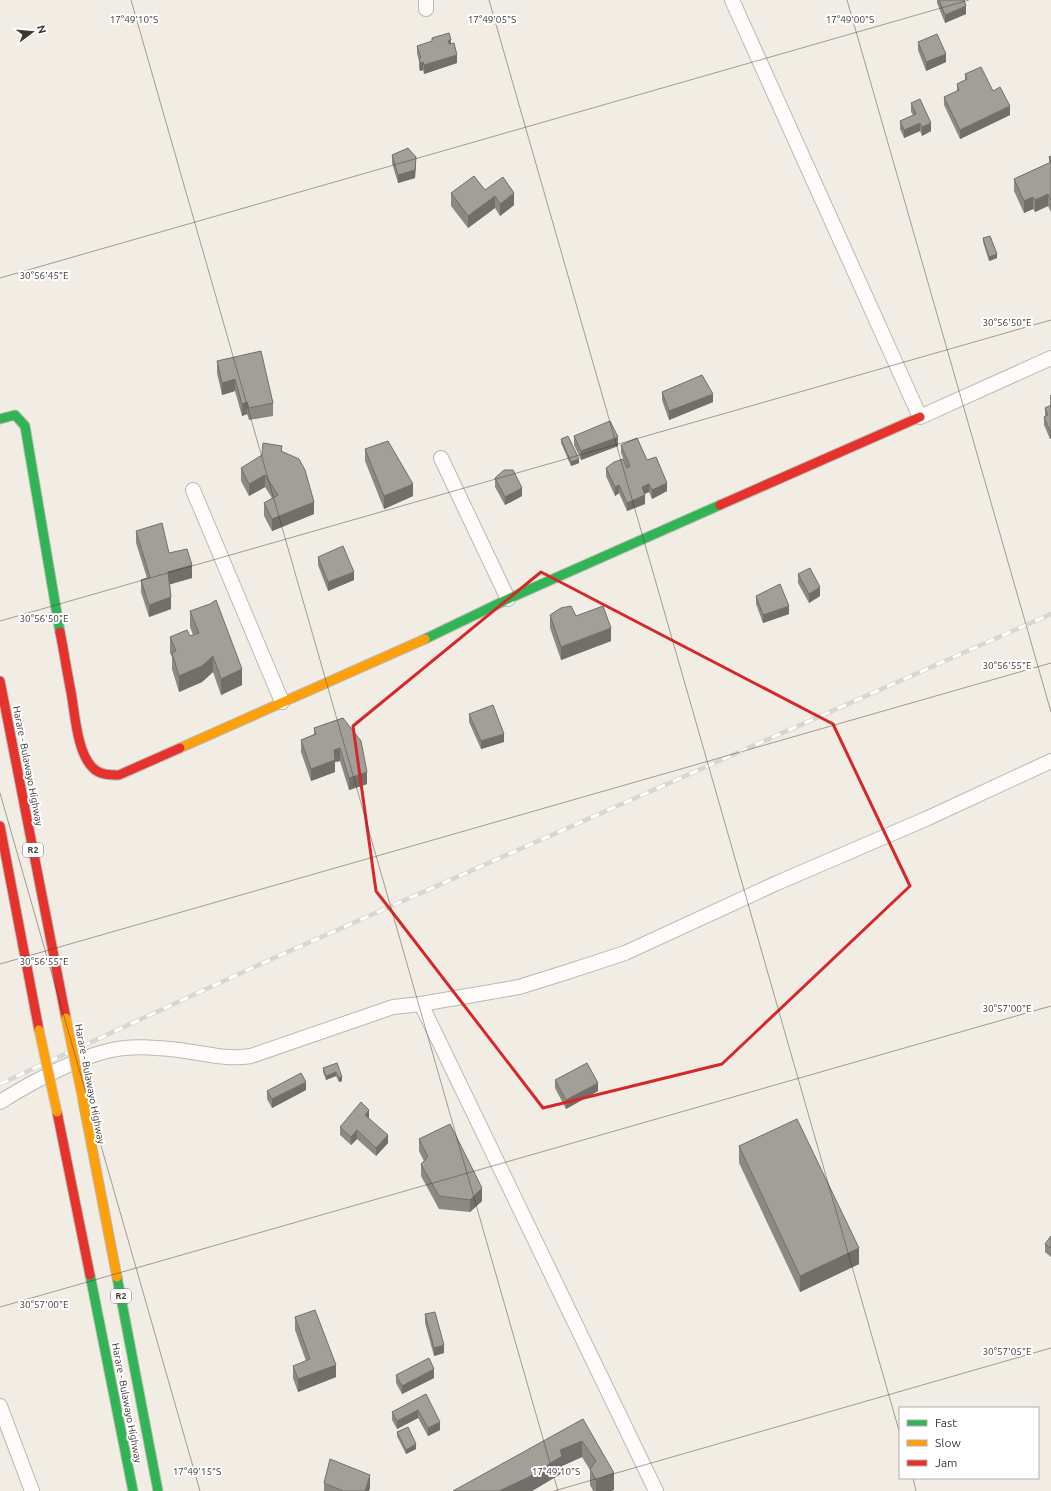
<svg xmlns="http://www.w3.org/2000/svg" width="1051" height="1491" viewBox="0 0 1051 1491" font-family="Ubuntu,sans-serif">
<style>
.lines{fill:none;stroke-linecap:round;stroke-linejoin:round}
.street-casing{stroke:#bbb8b0;stroke-width:16}
.fast-casing{stroke:#bbb8b0;stroke-width:11}
.slow-casing{stroke:#bbb8b0;stroke-width:11}
.jam-casing{stroke:#bbb8b0;stroke-width:11}
.street{stroke:#fdfcfb;stroke-width:14}
.fast{stroke:#30b455;stroke-width:9}
.slow{stroke:#ff9f0a;stroke-width:9}
.jam{stroke:#e5322d;stroke-width:9}
.rail-casing{stroke:#d8d6d3;stroke-width:4.5}
.rail{stroke:#fff;stroke-width:3;stroke-dasharray:9;stroke-linecap:butt}
.slow-bridge-casing{stroke:#ccc9c5;stroke-width:11;stroke-linecap:butt}
.slow-bridge{stroke:#ff9f0a;stroke-width:9}
.wall{fill:#8b8983}
.shaded-wall{fill:#716f6a}
.building{fill:#a29f98;stroke:#716f6a}
.marked{fill:none;stroke:#d62828;stroke-width:3;stroke-linejoin:round}
.ticks{fill:none;stroke:#3c3932;stroke-width:1;stroke-opacity:0.45}
.labels{text-anchor:middle;dominant-baseline:central;stroke-width:4;stroke-linejoin:round;paint-order:stroke}
.shield{fill:#fff;stroke:#767470;stroke-width:1}
.shield-label{font-size:9px;font-weight:bold;fill:#3c3932}
.street-label{font-size:10px;fill:#3c3932;stroke:#fff}
.ticks-label{font-size:10px;text-anchor:middle;fill:#3c3932;stroke:#fff;stroke-width:4;stroke-linejoin:round;paint-order:stroke}
</style>
<rect width="100%" height="100%" fill="#f1ede4"/>
<g class="lines">
<g class="street-casing">
<g id="street">
<path d="M426,0V9"/>
<path d="M732,0L920,417L1051,358"/>
<path d="M441,458L508,599"/>
<path d="M193,490L282,702"/>
<path d="M0,1102C30,1083 78,1057 112,1050C133,1045 158,1048 179,1050C203,1053 226,1060 251,1056L393,1007L421,1004"/>
<path d="M0,1406L32,1491"/>
<path d="M656,1491L421,1004L519,987L567,972L625,953L777,883L928,818L1051,761"/>
</g>
</g>
<g class="fast-casing">
<g id="fast">
<path d="M0,419L15,415L25,426L60,632"/>
<path d="M425,639L508,599L720,505"/>
<path d="M90,1275L133,1491"/>
<path d="M117,1277L158,1491"/>
</g>
</g>
<g class="slow-casing">
<g id="slow">
<path d="M180,748L425,639"/>
<path d="M83,1101L117,1277"/>
</g>
</g>
<g class="jam-casing">
<g id="jam">
<path d="M720,505L920,417"/>
<path d="M60,632C64,652 67,672 71,692C75,714 77,753 93,768C100,775 110,775 119,775L180,748"/>
<path d="M0,681L66,1018"/>
<path d="M0,826L39,1030"/>
<path d="M57,1112L90,1275"/>
</g>
</g>
<use href="#street" class="street"/>
<use href="#fast" class="fast"/>
<use href="#slow" class="slow"/>
<use href="#jam" class="jam"/>
<g class="rail-casing">
<path id="rail" d="M0,1084L265,962L1051,614"/>
</g>
<use href="#rail" class="rail"/>
<g class="slow-bridge-casing">
<g id="slow-bridge">
<path d="M66,1018L83,1101"/>
<path d="M39,1030L57,1112"/>
</g>
</g>
<use href="#slow-bridge" class="slow-bridge"/>
</g>
<g class="wall">
<path d="M937,0H964L966,14L945,23L937,3Z"/>
<path d="M918,42L946,62L926,71L918,50Z"/>
<path d="M451,44L457,63L424,74L423,70L420,71L419,68V60L417,54V46Z"/>
<path d="M965,74L993,91L1010,115L960,139L944,105V97L957,91V84L965,80Z"/>
<path d="M911,103L931,131L922,136L920,131L904,138L900,129V121L913,115L911,112Z"/>
<path d="M392,155L416,165L415,178L398,183L392,163Z"/>
<path d="M1051,156V212L1048,206L1035,212L1033,209L1024,213L1014,191V179L1049,163V157Z"/>
<path d="M485,190L514,205L500,216L495,208L468,228L451,206V193Z"/>
<path d="M983,238L997,258L989,261L983,242Z"/>
<path d="M217,361L273,403V416L249,420L247,414L242,416L235,391L222,395L217,373Z"/>
<path d="M662,392L713,402L669,420L662,400Z"/>
<path d="M1050,395H1051V438L1050,439L1044,425V417L1045,416V408L1051,406L1050,404Z"/>
<path d="M574,436L618,446L581,460L574,445Z"/>
<path d="M561,439L579,463L571,466L561,443Z"/>
<path d="M621,445L647,460L667,491L652,499L649,492L644,494L645,504L627,511L619,493L615,496L606,476V468H627L621,453Z"/>
<path d="M365,449L413,496L384,509L365,461Z"/>
<path d="M282,452L314,514L272,531L264,516V503L272,498L265,487L249,496L241,481V468Z"/>
<path d="M495,478L522,496L505,505L495,487Z"/>
<path d="M136,531L169,553L192,578L170,584L171,609L149,617L141,592V580L147,578L136,543Z"/>
<path d="M318,557L354,580L328,591L318,565Z"/>
<path d="M798,574L820,596L809,603L798,583Z"/>
<path d="M756,596L789,614L763,623L756,604Z"/>
<path d="M190,611L242,685L221,695L213,672L202,682L179,692L172,669V657L170,653V637L190,636L193,635L190,627Z"/>
<path d="M550,615L576,616L611,641L561,660L550,628Z"/>
<path d="M469,714L504,742L481,749L469,722Z"/>
<path d="M343,718L367,784L349,790L340,761L335,762V772L311,781L301,752V740L314,734V728Z"/>
<path d="M337,1063L342,1081L339,1082L336,1076L326,1080L323,1072V1068Z"/>
<path d="M555,1080L598,1091L566,1109L555,1088Z"/>
<path d="M306,1090L272,1108L267,1099V1091Z"/>
<path d="M369,1118L388,1143L376,1156L357,1139L351,1145L340,1135V1127Z"/>
<path d="M419,1139L482,1201L470,1212L439,1209L421,1176V1164L424,1161L419,1151Z"/>
<path d="M739,1146L859,1264L800,1292L739,1163Z"/>
<path d="M1051,1236V1257L1045,1252V1244Z"/>
<path d="M425,1314L444,1353L434,1356L425,1323Z"/>
<path d="M295,1317L336,1377L298,1392L293,1378V1366L306,1361L295,1330Z"/>
<path d="M396,1375L434,1378L402,1394L396,1383Z"/>
<path d="M426,1394L440,1430L428,1436L418,1418L397,1429L392,1420V1412Z"/>
<path d="M583,1419L614,1490L611,1491H593L590,1485V1470L582,1457L562,1466V1473L532,1491Z"/>
<path d="M397,1432L416,1449L406,1454L397,1436Z"/>
<path d="M324,1483L370,1487L369,1491H324Z"/>
</g>
<g class="shaded-wall">
<path d="M966,6V14L945,23V15Z"/>
<path d="M451,40V48L448,41Z"/>
<path d="M946,54V62L926,71V62Z"/>
<path d="M457,55V63L424,74V65Z"/>
<path d="M423,62V70L420,71V63Z"/>
<path d="M1010,106V115L960,139V130Z"/>
<path d="M920,123V131L904,138V130Z"/>
<path d="M931,123V131L922,136V127Z"/>
<path d="M416,157L415,178L398,183V175Z"/>
<path d="M514,193V205L500,216V204Z"/>
<path d="M1048,194V206L1035,212V200Z"/>
<path d="M495,196V208L468,228V216Z"/>
<path d="M1033,197V209L1024,213V201Z"/>
<path d="M997,254V258L989,261V257Z"/>
<path d="M235,379V391L222,395V383Z"/>
<path d="M713,394V402L669,420V411Z"/>
<path d="M247,402V414L242,416V404Z"/>
<path d="M1051,430V438L1050,439V431Z"/>
<path d="M618,437V446L581,460V451Z"/>
<path d="M579,459V463L571,466V462Z"/>
<path d="M265,475V487L249,496V484Z"/>
<path d="M667,483V491L652,499V490Z"/>
<path d="M413,484V496L384,509V496Z"/>
<path d="M649,484V492L642,495V487Z"/>
<path d="M619,485V493L615,496V487Z"/>
<path d="M522,488V496L505,505V497Z"/>
<path d="M645,495V504L627,511V503Z"/>
<path d="M314,502V514L272,531V519Z"/>
<path d="M192,565V578L168,585V572Z"/>
<path d="M354,572V580L328,591V582Z"/>
<path d="M820,587V596L809,603V594Z"/>
<path d="M171,597V609L149,617V605Z"/>
<path d="M789,606V614L763,623V615Z"/>
<path d="M611,628V641L561,660V647Z"/>
<path d="M213,656V672L202,682L179,692V676Z"/>
<path d="M242,669V685L221,695V679Z"/>
<path d="M504,734V742L481,749V741Z"/>
<path d="M340,748V761L335,762V772L311,781V769L334,750Z"/>
<path d="M367,772V784L349,790V778Z"/>
<path d="M336,1072V1076L326,1080V1076Z"/>
<path d="M342,1077V1081L339,1082V1078Z"/>
<path d="M306,1082V1090L272,1108V1099Z"/>
<path d="M598,1083V1091L566,1109V1100Z"/>
<path d="M369,1110V1118L365,1123V1115Z"/>
<path d="M357,1130V1139L351,1145V1137Z"/>
<path d="M388,1135V1143L376,1156V1148Z"/>
<path d="M482,1188V1201L470,1212V1200Z"/>
<path d="M859,1248V1264L800,1292V1276Z"/>
<path d="M444,1345V1353L434,1356V1348Z"/>
<path d="M336,1365V1377L298,1392V1379Z"/>
<path d="M434,1369V1378L402,1394V1386Z"/>
<path d="M418,1410V1418L397,1429V1421Z"/>
<path d="M440,1422V1430L428,1436V1428Z"/>
<path d="M582,1441V1457L562,1466V1473L532,1491H499L560,1450Z"/>
<path d="M416,1444V1449L406,1454V1450Z"/>
<path d="M614,1473V1490L611,1491H596V1480Z"/>
<path d="M370,1475V1487L369,1491H365Z"/>
</g>
<g class="building">
<path d="M939,0H964L966,6L945,15Z"/>
<path d="M449,33L451,40L448,41L449,44L454,43L457,55L424,65L423,62L420,63L419,59L421,58L417,46L432,41V38Z"/>
<path d="M937,34L946,54L926,62L918,42Z"/>
<path d="M981,67L993,91L1000,87L1010,106L960,130L944,97L959,90L957,84L967,79L965,74Z"/>
<path d="M920,99L931,123L922,127L920,123L904,130L900,121L916,114L911,103Z"/>
<path d="M408,148L416,157L415,170L398,175L392,155Z"/>
<path d="M1051,156V162L1049,157Z"/>
<path d="M1051,162V200L1048,194L1035,200L1033,197L1024,201L1014,179Z"/>
<path d="M474,176L485,190L503,177L514,193L500,204L495,196L468,216L451,193Z"/>
<path d="M990,236L997,254L989,257L983,238Z"/>
<path d="M261,351L273,403L249,408L247,402L242,404L235,379L222,383L217,361Z"/>
<path d="M702,375L713,394L669,411L662,392Z"/>
<path d="M1051,405V430L1050,431L1044,417L1048,415L1045,408Z"/>
<path d="M610,421L618,437L581,451L574,436Z"/>
<path d="M568,436L579,459L571,462L561,439Z"/>
<path d="M637,438L647,460L656,457L667,483L652,490L649,484L642,487L645,495L627,503L619,485L615,487L606,468L614,462L623,459L627,468L630,466L621,445Z"/>
<path d="M388,441L413,484L384,496L365,449Z"/>
<path d="M263,443L282,446L281,451L299,459L305,470L314,502L272,519L264,503L278,495L265,475L249,484L241,468L262,455Z"/>
<path d="M504,470H513L522,488L505,497L495,478Z"/>
<path d="M162,523L169,553L187,549L192,565L168,572L171,597L149,605L141,580L150,577L136,531Z"/>
<path d="M343,546L354,572L328,582L318,557Z"/>
<path d="M810,568L820,587L809,594L798,574Z"/>
<path d="M780,584L789,606L763,615L756,596Z"/>
<path d="M216,600L242,669L221,679L213,656L202,666L179,676L172,653L176,651L170,637L187,630L190,636L199,633L190,611L210,604Z"/>
<path d="M571,606L576,616L603,606L611,628L561,647L550,615L561,608Z"/>
<path d="M493,705L504,734L481,741L469,714Z"/>
<path d="M343,718L361,741L367,772L349,778L340,748L334,750L335,760L311,769L301,740L316,734L314,728Z"/>
<path d="M337,1063L342,1077L339,1078L336,1072L326,1076L323,1068Z"/>
<path d="M587,1063L598,1083L566,1100L555,1080Z"/>
<path d="M301,1073L306,1082L272,1099L267,1091Z"/>
<path d="M361,1102L369,1110L365,1115L388,1135L376,1148L357,1130L351,1137L340,1127Z"/>
<path d="M797,1119L859,1248L800,1276L739,1146Z"/>
<path d="M450,1124L482,1188L470,1200L439,1196L421,1164L428,1157L419,1139Z"/>
<path d="M1051,1236V1248L1045,1244Z"/>
<path d="M315,1310L336,1365L298,1379L293,1366L310,1359L295,1317Z"/>
<path d="M435,1312L444,1345L434,1348L425,1314Z"/>
<path d="M429,1358L434,1369L402,1386L396,1375Z"/>
<path d="M426,1394L440,1422L428,1428L418,1410L397,1421L392,1412Z"/>
<path d="M583,1419L614,1473L596,1480L590,1469L596,1461L582,1441L560,1450L562,1456L527,1478L499,1491H453Z"/>
<path d="M408,1427L416,1444L406,1450L397,1432Z"/>
<path d="M330,1459L370,1475L365,1491H343L324,1483Z"/>
</g>
<path class="marked" d="M541,572L833,724L910,886L722,1064L543,1108L376,891L353,726Z"/>
<path class="ticks" d="M131,0L558,1491M489,0L900,1434M847,0L1051,712M0,278L969,0M0,621L1051,320M0,793L200,1491M0,964L1051,663M0,1307L1051,1006M913,1478L916,1491M554,1491L1051,1348"/>
<g class="labels">
<g class="shield">
<rect x="23" y="843" width="20" height="14" rx="3"/>
<rect x="111" y="1289" width="20" height="14" rx="3"/>
</g>
<g class="shield-label">
<text x="33" y="850">R2</text>
<text x="121" y="1296">R2</text>
</g>
<g class="street-label">
<text transform="translate(28 766) rotate(79)">Harare - Bulawayo Highway</text>
<text transform="translate(90 1084) rotate(79)">Harare - Bulawayo Highway</text>
<text transform="translate(127 1403) rotate(79)">Harare - Bulawayo Highway</text>
</g>
</g>
<g class="ticks-label">
<text x="134" y="23">17°49'10"S</text>
<text x="492" y="23">17°49'05"S</text>
<text x="850" y="23">17°49'00"S</text>
<text x="44" y="279">30°56'45"E</text>
<text x="1007" y="326">30°56'50"E</text>
<text x="44" y="622">30°56'50"E</text>
<text x="1007" y="669">30°56'55"E</text>
<text x="44" y="965">30°56'55"E</text>
<text x="1007" y="1012">30°57'00"E</text>
<text x="44" y="1308">30°57'00"E</text>
<text x="1007" y="1355">30°57'05"E</text>
<text x="197" y="1475">17°49'15"S</text>
<text x="556" y="1475">17°49'10"S</text>
</g>
<rect x="899" y="1407" width="140" height="72" fill="#ffffff" stroke="#b1b0ad"/>
<rect x="907" y="1420" width="20" height="6" fill="#30b455" stroke="#b1b0ad"/>
<text x="935" y="1427" font-size="12" fill="#3c3932">Fast</text>
<rect x="907" y="1440" width="20" height="6" fill="#ff9f0a" stroke="#b1b0ad"/>
<text x="935" y="1447" font-size="12" fill="#3c3932">Slow</text>
<rect x="907" y="1460" width="20" height="6" fill="#e5322d" stroke="#b1b0ad"/>
<text x="935" y="1467" font-size="12" fill="#3c3932">Jam</text>
<g transform="translate(32 32) rotate(74)" stroke="#ffffff" stroke-width="3" paint-order="stroke">
<path d="M0-3L7 15L0 10L-7 15Z" fill="#3c3932"/>
<text y="-6" font-size="11" font-weight="bold" text-anchor="middle" fill="#3c3932">N</text>
</g>
</svg>
